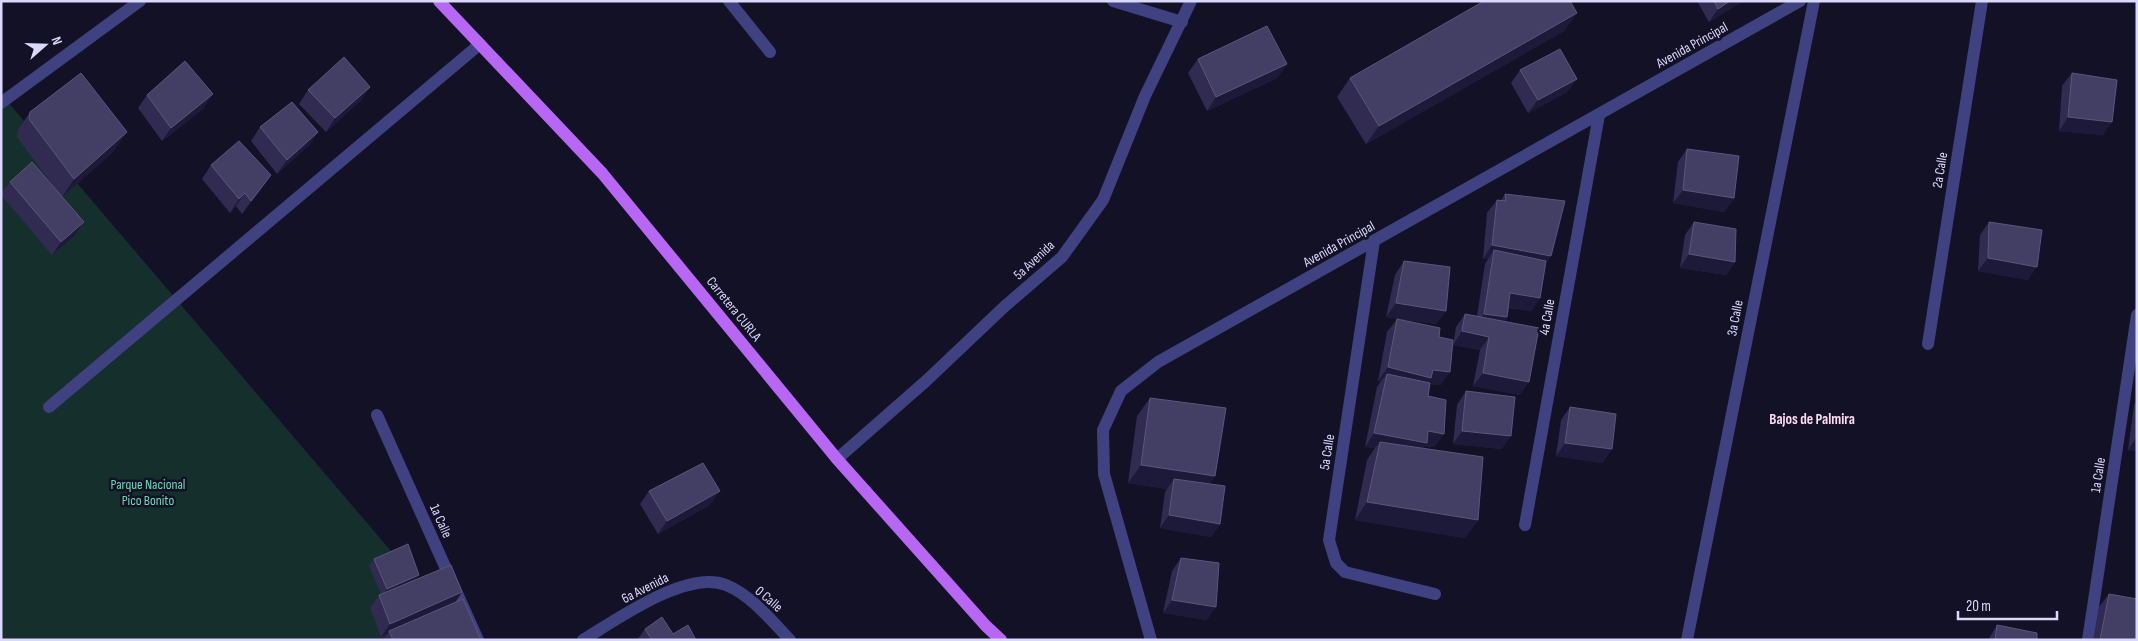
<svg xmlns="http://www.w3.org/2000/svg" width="2138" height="641" viewBox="0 0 2138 641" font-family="'Sofia Sans Condensed',sans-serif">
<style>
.green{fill:#142f2c}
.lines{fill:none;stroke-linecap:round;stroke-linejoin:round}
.minor{stroke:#3f4181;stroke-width:12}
.major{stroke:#b767f4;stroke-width:12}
.wall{fill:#312b52}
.shaded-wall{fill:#1d1938}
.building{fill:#433e64;stroke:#5b567c}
.labels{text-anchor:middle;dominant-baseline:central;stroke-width:5;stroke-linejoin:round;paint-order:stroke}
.street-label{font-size:14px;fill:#dad8fc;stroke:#131125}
.park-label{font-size:14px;fill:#68d8b5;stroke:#131125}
.neighbourhood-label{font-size:15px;font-weight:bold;fill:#fcdaf2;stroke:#131125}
</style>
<rect width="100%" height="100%" fill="#131125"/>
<path class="green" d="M1,94L467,640H1Z"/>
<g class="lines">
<g class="minor">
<path d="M729,1L770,52"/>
<path d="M1113,1L1182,22"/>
<path d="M1,103L140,1"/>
<path d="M1374,241L1329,540L1336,563L1345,572L1435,594"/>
<path d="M1928,344L1982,1"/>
<path d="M49,407L480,44"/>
<path d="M377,415L478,640"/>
<path d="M837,459L926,381L1004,307L1062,257L1103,200L1145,96L1191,1"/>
<path d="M1525,525L1599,115"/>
<path d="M583,640C616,620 687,569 726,585C751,595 772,621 790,640"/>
<path d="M1151,640L1104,474L1103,430L1121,391L1158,362L1800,1"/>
<path d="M1687,640L1814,1"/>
<path d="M2088,640L2137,315"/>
</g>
<path class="major" d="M439,1L602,173L837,459L986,626L1001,640"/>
</g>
<g class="wall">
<path d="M1697,1H1743L1709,22Z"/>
<path d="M1577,13L1564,31L1366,144L1337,97L1350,78Z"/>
<path d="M1198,59L1287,64L1277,78L1207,111L1188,73Z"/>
<path d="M1520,70L1577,79L1567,92L1528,113L1511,83Z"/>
<path d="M2072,73L2103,135L2059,131L2062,86Z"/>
<path d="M370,87L361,100L326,132L299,104L308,90Z"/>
<path d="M147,95L204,108L162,141L138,108Z"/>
<path d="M30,112L114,151L62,197L74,236L52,255L1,195V194L10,182L57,191L17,137L18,130Z"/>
<path d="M260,127L318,132L309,145L277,174L251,141Z"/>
<path d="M1687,149L1734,198L1724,212L1673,203L1678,162Z"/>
<path d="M211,165L262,188L242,214L236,206L230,213L202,179Z"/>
<path d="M1505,194L1545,265L1540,298L1531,311L1509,308L1507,317L1504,322L1520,395L1473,386L1480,350L1453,345L1456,327L1465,314L1477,316L1485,264L1488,259H1483L1487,213L1497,200H1501Z"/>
<path d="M1694,222L1735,262L1726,275L1680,268L1685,235Z"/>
<path d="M1989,222L2028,280L1978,271L1980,235Z"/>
<path d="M1404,261L1446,311L1436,324L1386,317L1395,275Z"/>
<path d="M1397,319L1439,337L1441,385L1429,384L1428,396L1444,434L1434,447L1425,446L1423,448L1478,520L1465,538L1355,520L1367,460L1375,448L1365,447L1377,387L1381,381H1378L1387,332Z"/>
<path d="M1466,391L1502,449L1453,444L1457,405Z"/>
<path d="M1150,398L1215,476L1209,484L1220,524L1211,537L1160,528L1165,492L1167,489L1128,483L1137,416Z"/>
<path d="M2137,400V451L2128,450L2134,405Z"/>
<path d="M1570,407L1612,449L1602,463L1556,456L1561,420Z"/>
<path d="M649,491L710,505L658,534L640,504Z"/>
<path d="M1181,558L1207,620L1163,613L1172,571Z"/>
<path d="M374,559L416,580L462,592L455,602L481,640H383L387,634L381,637L370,608L379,595L381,594L369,566Z"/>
<path d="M2109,594L2137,640H2093L2099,607Z"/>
<path d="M1997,625L2037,640H1988Z"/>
<path d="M645,629L696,640H637Z"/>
</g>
<g class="shaded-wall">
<path d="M1730,1H1743L1709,22L1718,9Z"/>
<path d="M1577,13L1564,31L1366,144L1379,126Z"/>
<path d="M1287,64L1277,78L1207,111L1216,97Z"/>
<path d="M1577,79L1567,92L1528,113L1538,100Z"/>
<path d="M370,87L361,100L326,132L335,118Z"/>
<path d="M213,94L204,108L162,141L171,128Z"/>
<path d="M2068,117L2112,122L2103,135L2059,131Z"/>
<path d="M127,132L114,151L62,197L74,179Z"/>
<path d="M318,132L309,145L277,174L287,160Z"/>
<path d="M271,175L262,188L242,214L251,201Z"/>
<path d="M1683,190L1734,198L1724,212L1673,203Z"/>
<path d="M245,193L236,206L230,213L239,199Z"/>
<path d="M84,222L74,236L52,255L61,242Z"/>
<path d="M1492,245L1551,256L1542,270L1494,250L1488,259H1483Z"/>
<path d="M1689,254L1735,262L1726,275L1680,268Z"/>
<path d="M1988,258L2037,267L2028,280L1978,271Z"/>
<path d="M1510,293L1540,298L1531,311L1501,306Z"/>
<path d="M1396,303L1446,311L1436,324L1386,317Z"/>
<path d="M1484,314L1507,317L1498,330L1475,327Z"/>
<path d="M1462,331L1489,337L1480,350L1453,345Z"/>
<path d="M1388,367L1433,370L1450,372L1441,385L1427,384L1387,374L1381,381H1378Z"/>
<path d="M1483,373L1529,382L1520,395L1473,386Z"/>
<path d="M1428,431L1444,434L1434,447L1425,446L1418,456L1380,442L1375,448L1365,447L1374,433Z"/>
<path d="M1462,431L1511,436L1502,449L1453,444Z"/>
<path d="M2137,437V451L2128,450Z"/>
<path d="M1565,443L1612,449L1602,463L1556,456Z"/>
<path d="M1141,465L1215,476L1202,494L1174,479L1167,489L1128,483Z"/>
<path d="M720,491L710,505L658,534L667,521Z"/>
<path d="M1367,502L1478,520L1465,538L1355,520Z"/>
<path d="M1169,515L1220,524L1211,537L1160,528Z"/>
<path d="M419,575L414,582L382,596L387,589Z"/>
<path d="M462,592L453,606L389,631L387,634L381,637L390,624Z"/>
<path d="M1172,600L1216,607L1207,620L1163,613Z"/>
</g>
<g class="building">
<path d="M1484,1H1570L1577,13L1379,126L1350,78Z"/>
<path d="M1714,1H1730L1718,9Z"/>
<path d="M1267,26L1287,64L1216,97L1198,59Z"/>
<path d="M1560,49L1577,79L1538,100L1520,70Z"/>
<path d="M344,57L370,87L335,118L308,90Z"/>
<path d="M185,61L213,94L171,128L147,95Z"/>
<path d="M81,73L127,132L74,179L29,119L30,112Z"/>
<path d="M2072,73L2117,80L2112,122L2068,117Z"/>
<path d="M292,102L318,132L287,160L260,127Z"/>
<path d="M239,141L271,175L251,201L245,193L239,199L211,165Z"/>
<path d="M1687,149L1739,156L1734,198L1683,190Z"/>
<path d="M32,162L84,222L61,242L10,182Z"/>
<path d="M1505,194L1565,201L1551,256L1492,245L1497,200L1506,201Z"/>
<path d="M1694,222L1736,229L1735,262L1689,254Z"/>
<path d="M1989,222L2042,230L2037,267L1988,258Z"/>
<path d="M1494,250L1546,261L1540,298L1510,293L1507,317L1484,314Z"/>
<path d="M1404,261L1450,267L1446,311L1396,303Z"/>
<path d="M1465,314L1539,328L1529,382L1483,373L1489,337L1462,331Z"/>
<path d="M1397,319L1440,328L1439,337L1453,340L1450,372L1433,370L1431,378L1388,367Z"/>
<path d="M1387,374L1430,383L1428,396L1446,400L1444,434L1428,431L1427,443L1374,433Z"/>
<path d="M1466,391L1515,397L1511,436L1462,431Z"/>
<path d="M1150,398L1226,408L1215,476L1141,465Z"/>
<path d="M1570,407L1616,414L1612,449L1565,443Z"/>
<path d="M1380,442L1483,457L1478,520L1367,502Z"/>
<path d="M703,463L720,491L667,521L649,491Z"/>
<path d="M1174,479L1225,486L1220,524L1169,515Z"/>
<path d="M408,544L419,575L387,589L374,559Z"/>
<path d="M1181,558L1219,563L1216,607L1172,600Z"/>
<path d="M451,565L462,592L390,624L379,595Z"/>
<path d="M2109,594L2137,599V640H2100Z"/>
<path d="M463,599L481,640H393L389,631Z"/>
<path d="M662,617L673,634L688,625L696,640H652L645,629Z"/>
<path d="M1997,625L2037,633V640H1995Z"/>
</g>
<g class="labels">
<g class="street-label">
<text transform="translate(1692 45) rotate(-29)">Avenida Principal</text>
<text transform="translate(1940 170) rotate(-81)">2a Calle</text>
<text transform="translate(1339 244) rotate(-29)">Avenida Principal</text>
<text transform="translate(1034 260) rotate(-43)">5a Avenida</text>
<text transform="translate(734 309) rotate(51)">Carretera CURLA</text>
<text transform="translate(1547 317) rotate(-80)">4a Calle</text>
<text transform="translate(1735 318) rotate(-79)">3a Calle</text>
<text transform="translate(1327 452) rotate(-81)">5a Calle</text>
<text transform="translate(2098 475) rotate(-81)">1a Calle</text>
<text transform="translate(441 521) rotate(66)">1a Calle</text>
<text transform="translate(645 588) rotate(-27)">6a Avenida</text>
<text transform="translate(769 599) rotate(41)">0 Calle</text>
</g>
<g class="park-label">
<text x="148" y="484">Parque Nacional<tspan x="148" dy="16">Pico Bonito</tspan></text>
</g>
<g class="neighbourhood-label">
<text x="1812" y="419">Bajos de Palmira</text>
</g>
</g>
<rect width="2138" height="641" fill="none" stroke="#dad8fc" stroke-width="5"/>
<g transform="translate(45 45) rotate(70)" stroke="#131125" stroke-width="4" paint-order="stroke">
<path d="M0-4L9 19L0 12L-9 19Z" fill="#dad8fc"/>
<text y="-8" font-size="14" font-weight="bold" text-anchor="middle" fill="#dad8fc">N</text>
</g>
<path d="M1958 611v8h99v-8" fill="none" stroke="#dad8fc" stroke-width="2.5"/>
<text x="1966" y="611" font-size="15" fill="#dad8fc" stroke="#131125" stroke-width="4" paint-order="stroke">20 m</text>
</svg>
